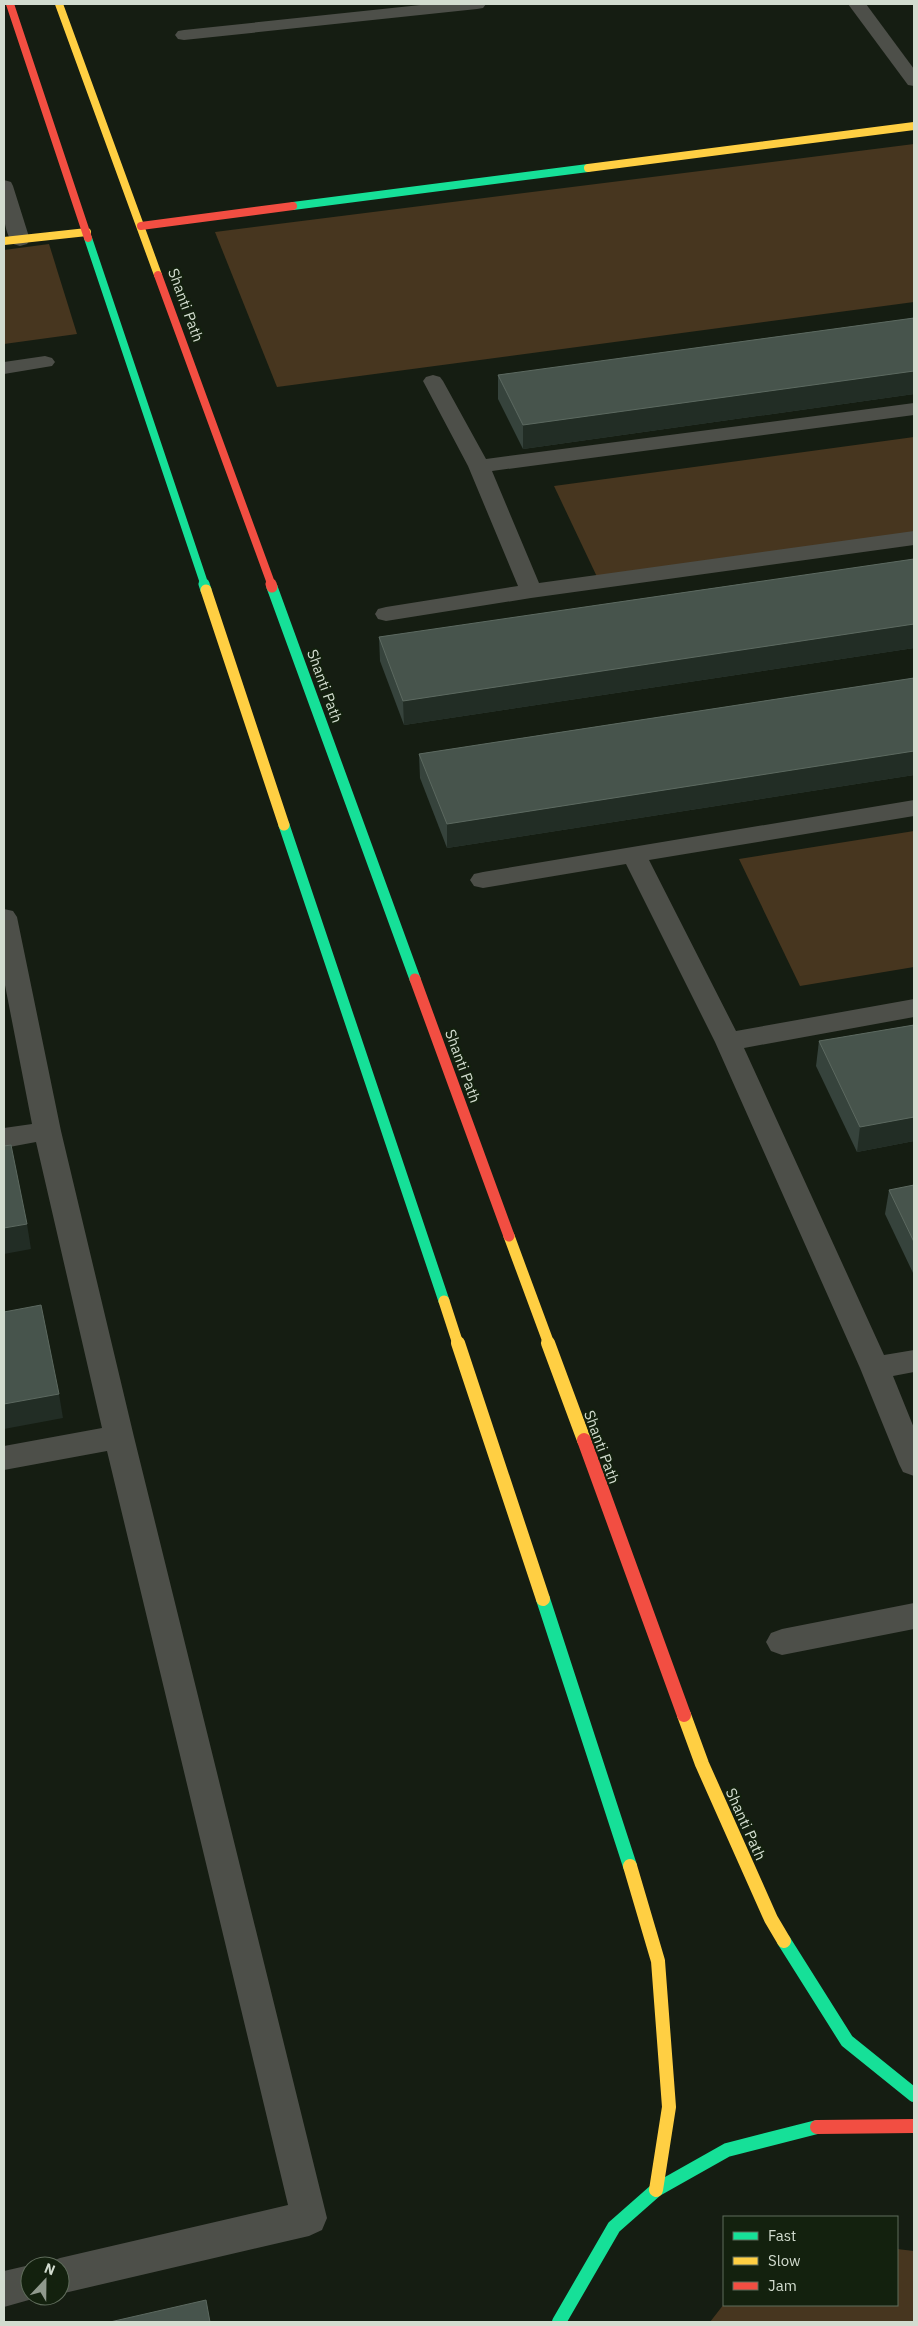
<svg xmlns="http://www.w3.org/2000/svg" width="918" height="2326" viewBox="0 0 918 2326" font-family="'IBM Plex Sans',sans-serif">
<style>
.green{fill:#47361f}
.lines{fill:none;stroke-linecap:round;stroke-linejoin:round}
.street{fill:#4d4f49;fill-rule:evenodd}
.fast-far2{stroke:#16e098;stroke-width:8}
.fast-far1{stroke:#16e098;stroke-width:11}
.fast{stroke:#16e098;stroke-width:14}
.slow-far2{stroke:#ffcf43;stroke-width:8}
.slow-far1{stroke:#ffcf43;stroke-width:11}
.slow{stroke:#ffcf43;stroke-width:14}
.jam-far2{stroke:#f24e42;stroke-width:8}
.jam-far1{stroke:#f24e42;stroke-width:11}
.jam{stroke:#f24e42;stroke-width:14}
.wall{fill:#36433c}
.shaded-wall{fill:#222d25}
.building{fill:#47544c;stroke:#5c6960}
.labels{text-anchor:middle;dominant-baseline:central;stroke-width:4;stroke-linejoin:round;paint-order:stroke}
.street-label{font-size:15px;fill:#d2dccf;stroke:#13210e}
</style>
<rect width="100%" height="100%" fill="#151d12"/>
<g class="green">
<path d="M914,144V302L277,387L215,232Z"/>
<path d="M49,244L77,334L4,344V250Z"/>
<path d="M914,437V536L599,581L554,486Z"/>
<path d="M914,831V967L800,986L739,859Z"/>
<path d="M897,2249L914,2251V2322H710L724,2304L897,2305Z"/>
</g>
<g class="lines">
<g class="street">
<path d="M430,4H486L483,8L477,9L184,40L178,39L175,35L178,31L184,30Z"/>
<path d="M848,4H866L914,69V86L908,85Z"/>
<path d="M4,180L11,182L13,186L30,240L27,244L20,246L13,244C1,227 3,200 4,180Z"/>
<path d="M45,356L52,358L55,362L52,366L4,374V362Z"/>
<path d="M433,375L440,377L443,381L486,459L914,403V415L492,471L539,583L914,531V545L531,598L386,621L378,619L375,614L378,609L386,607L518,586L468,466L423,381L426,377Z"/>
<path d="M914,800V816L649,860L736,1031L914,999V1017L744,1048L884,1355L914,1350V1372L893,1376L914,1428V1476L903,1472L899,1464L860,1368L715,1042L626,864L483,888L474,886L470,880L474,874L483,872Z"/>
<path d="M4,909L13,911L17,917L61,1131L134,1437L327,2218L322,2230L309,2236L60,2294V2266H46L47,2263L60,2258L288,2205L107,1451L4,1470V1446L102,1428L36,1142L4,1148V1128L32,1124L4,980Z"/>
<path d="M914,1603V1629L782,1655L771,1651L766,1642L771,1633L782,1629Z"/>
<path d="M30,2265L33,2266H30V2296H43L4,2307V2271Z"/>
</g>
<g class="fast-far2">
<path d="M293,206L588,168"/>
<path d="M88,238L205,586"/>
</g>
<g class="fast-far1">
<path d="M204,584L206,590"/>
<path d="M272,587L415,979"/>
<path d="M284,825L444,1301"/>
</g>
<g class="fast">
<path d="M543,1599L630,1866"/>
<path d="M784,1941L847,2041L914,2095"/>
<path d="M559,2322L614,2227L656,2190L727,2150L817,2127"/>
</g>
<g class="slow-far2">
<path d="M59,4L158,275"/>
<path d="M588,168L914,126"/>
<path d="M4,241L87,232"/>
</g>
<g class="slow-far1">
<path d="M206,590L284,825"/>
<path d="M509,1236L549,1344"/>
<path d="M444,1301L458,1344"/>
</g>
<g class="slow">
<path d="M458,1343L543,1599"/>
<path d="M548,1343L584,1440"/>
<path d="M684,1715L702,1764L771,1919L784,1941"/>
<path d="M630,1866L658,1961L669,2107L656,2190"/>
</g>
<g class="jam-far2">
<path d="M10,4L88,238"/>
<path d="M141,226L293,206"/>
<path d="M158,275L272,586"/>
</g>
<g class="jam-far1">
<path d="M271,584L272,587"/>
<path d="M415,979L509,1236"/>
</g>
<g class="jam">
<path d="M584,1440L684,1715"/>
<path d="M817,2127L914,2126"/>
</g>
</g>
<g class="wall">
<path d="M914,318V394L523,449L498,399V375Z"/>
<path d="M914,559V648L404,725L380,661L379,637Z"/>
<path d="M914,678V775L447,848L420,778L419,754Z"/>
<path d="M914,1025V1141L857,1152L816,1066L819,1041Z"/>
<path d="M914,1185V1275L885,1214L889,1190Z"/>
</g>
<g class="shaded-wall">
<path d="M914,371V394L523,449V425Z"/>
<path d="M914,624V648L404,725L403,701Z"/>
<path d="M914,751V775L447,848V824Z"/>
<path d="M914,1117V1141L857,1152L860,1127Z"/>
<path d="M27,1224L31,1249L4,1254V1228Z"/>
<path d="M59,1394L63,1418L4,1429V1404Z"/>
</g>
<g class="building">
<path d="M914,318V371L523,425L498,375Z"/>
<path d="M914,559V624L403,701L379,637Z"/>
<path d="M914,678V751L447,824L419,754Z"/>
<path d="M914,1025V1117L860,1127L819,1041Z"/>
<path d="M11,1145L27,1224L4,1228V1146Z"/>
<path d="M914,1185V1242L889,1190Z"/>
<path d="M41,1305L59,1394L4,1404V1312Z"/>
<path d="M206,2300L210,2322H110Z"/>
</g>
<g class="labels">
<g class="street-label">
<text transform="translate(186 305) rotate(70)">Shanti Path</text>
<text transform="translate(325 686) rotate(70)">Shanti Path</text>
<text transform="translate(463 1066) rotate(70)">Shanti Path</text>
<text transform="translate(602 1447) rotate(70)">Shanti Path</text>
<text transform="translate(746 1824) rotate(66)">Shanti Path</text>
</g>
</g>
<rect width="918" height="2326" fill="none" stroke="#d2dccf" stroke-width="10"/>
<rect x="723" y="2216" width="175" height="90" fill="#13210e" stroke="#5f6c5b"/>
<rect x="733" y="2232" width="25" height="8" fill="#16e098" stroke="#5f6c5b"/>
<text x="768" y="2241" font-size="15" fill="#d2dccf">Fast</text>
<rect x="733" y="2257" width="25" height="8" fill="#ffcf43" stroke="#5f6c5b"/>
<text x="768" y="2266" font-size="15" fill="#d2dccf">Slow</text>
<rect x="733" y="2282" width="25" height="8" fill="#f24e42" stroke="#5f6c5b"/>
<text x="768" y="2291" font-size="15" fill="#d2dccf">Jam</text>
<g transform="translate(45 2281) rotate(22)"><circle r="24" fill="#13210e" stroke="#5f6c5b"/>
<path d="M0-4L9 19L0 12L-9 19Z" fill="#90998d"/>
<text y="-8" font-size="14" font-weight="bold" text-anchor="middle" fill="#d2dccf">N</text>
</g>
</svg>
